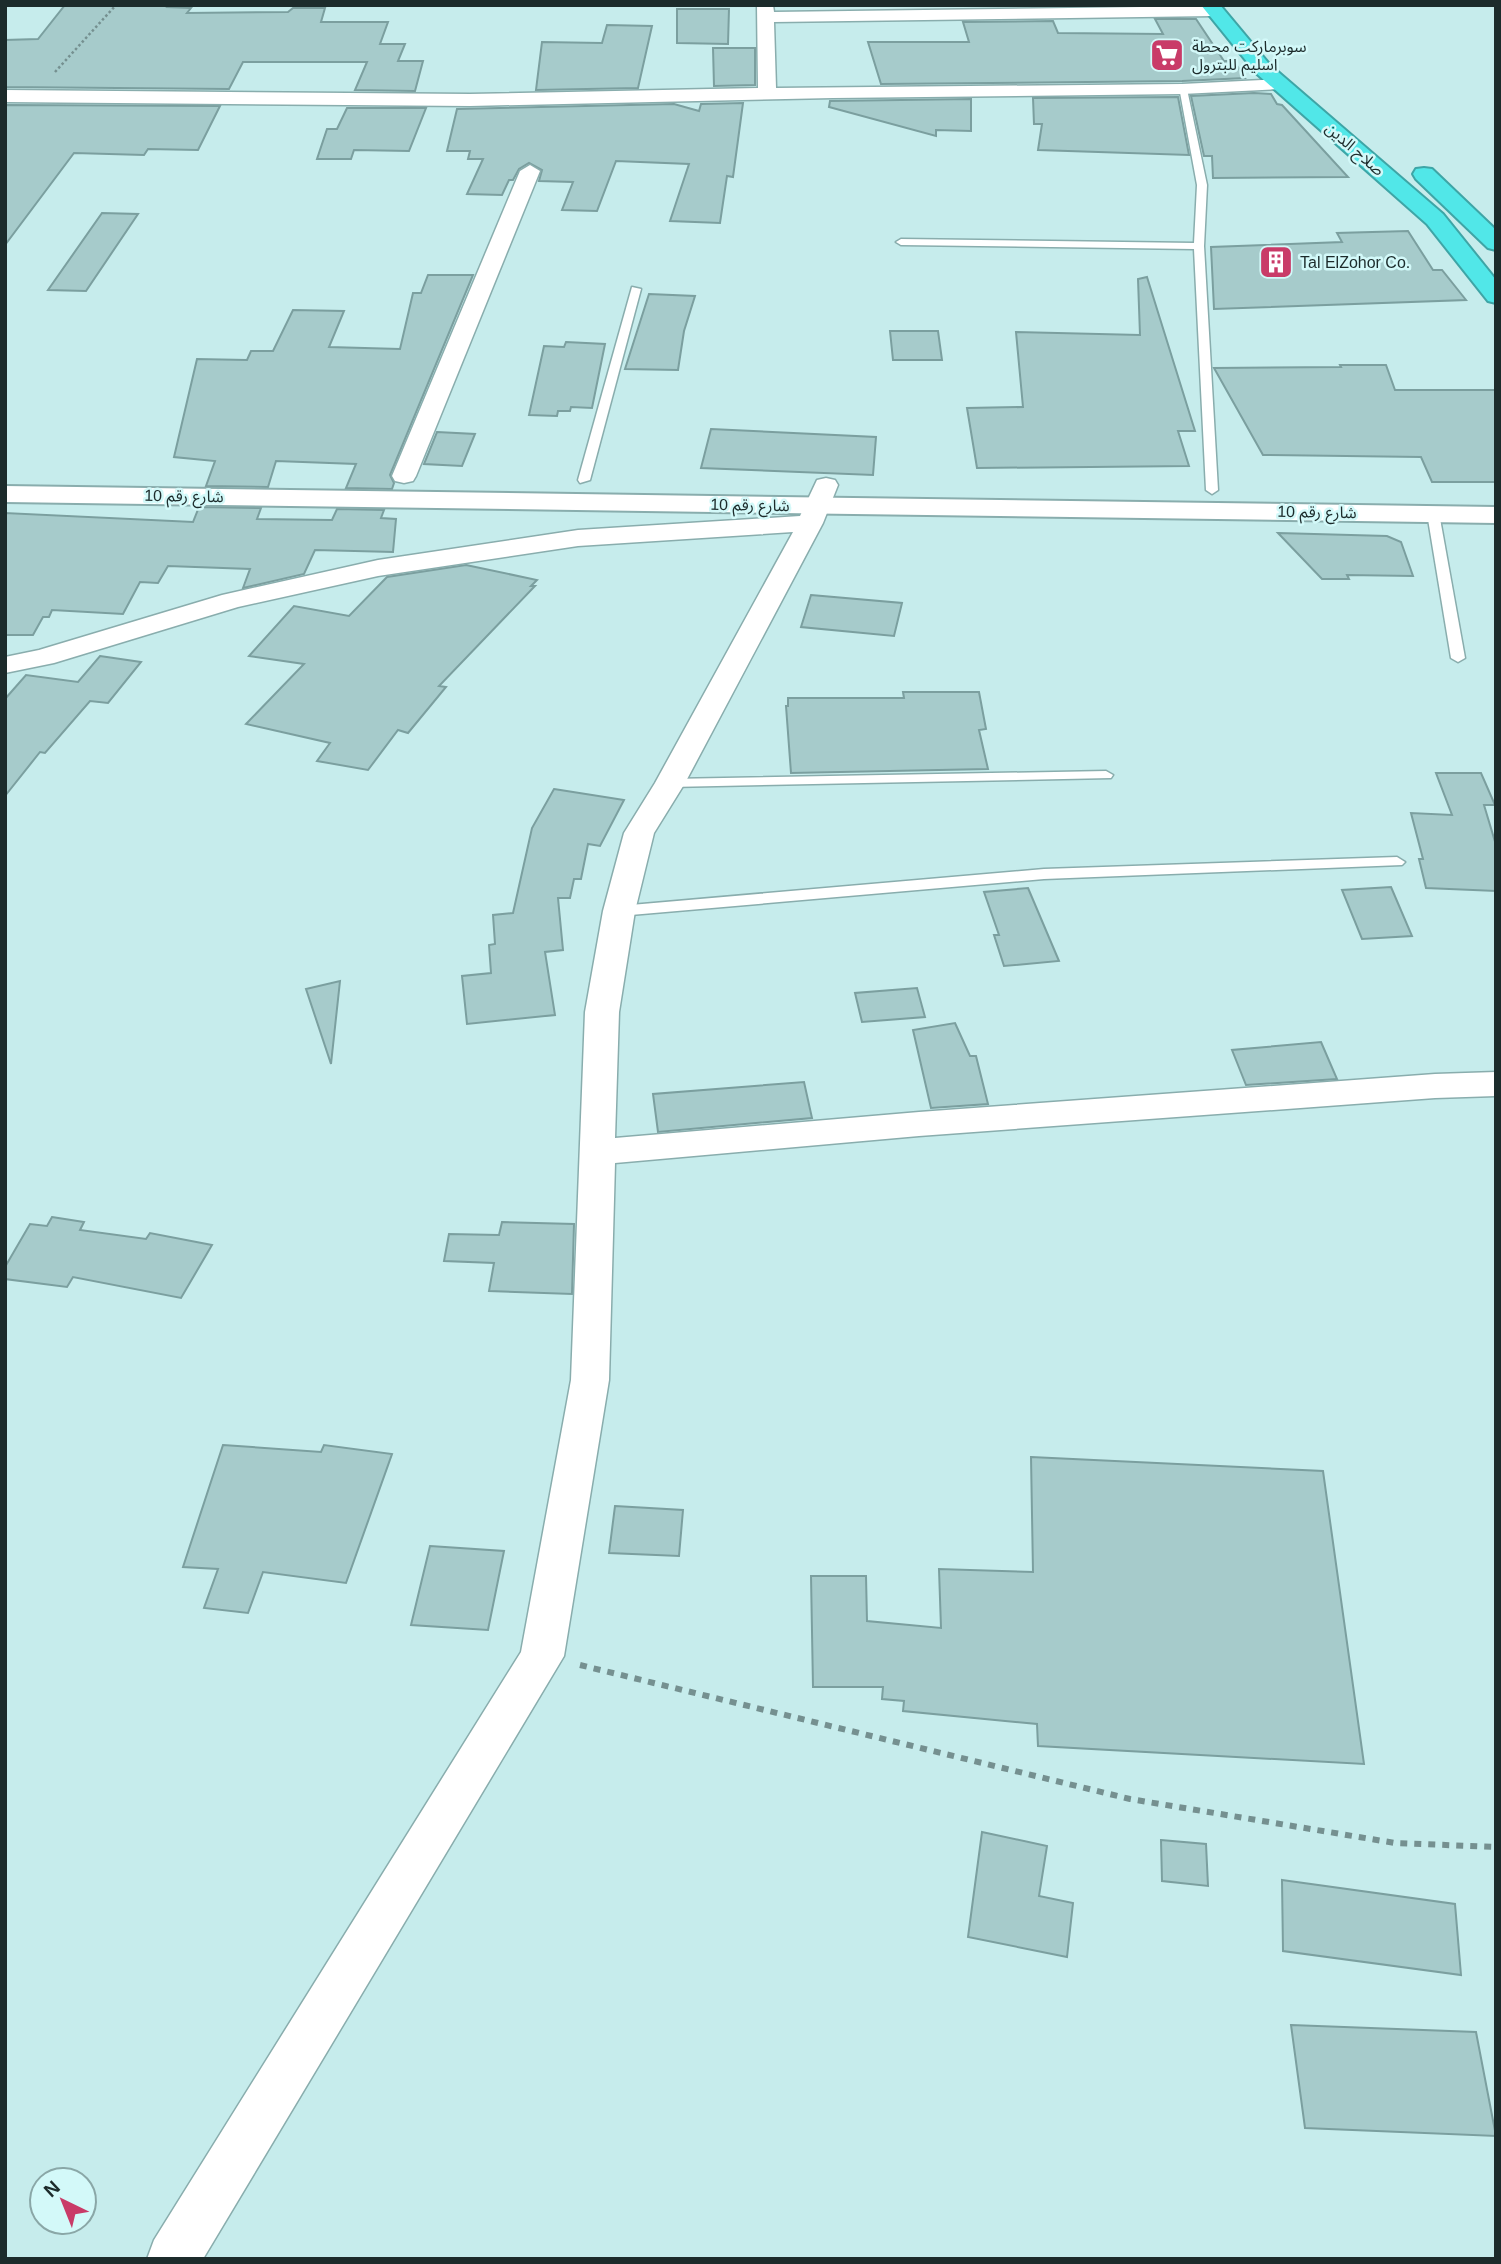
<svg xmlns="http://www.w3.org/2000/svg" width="1501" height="2264" viewBox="0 0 1501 2264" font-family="Helvetica,'Noto Sans Arabic',sans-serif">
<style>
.building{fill:#a6cbcb;stroke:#7b9f9f;stroke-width:2}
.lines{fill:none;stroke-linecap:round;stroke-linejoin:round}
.lane-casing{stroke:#89adad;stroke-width:3}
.street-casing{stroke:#89adad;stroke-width:3}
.secondary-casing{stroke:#89adad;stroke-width:4}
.highway-casing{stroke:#3ea5a6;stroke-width:4}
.path-far1{stroke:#759090;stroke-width:2.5;stroke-dasharray:2.5 2.5;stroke-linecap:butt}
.path{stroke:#759090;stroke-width:6;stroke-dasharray:7 7;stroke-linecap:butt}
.lane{fill:#fff;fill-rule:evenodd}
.street{fill:#fff;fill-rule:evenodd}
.secondary{fill:#fff;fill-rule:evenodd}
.highway{fill:#51e7e8;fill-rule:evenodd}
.labels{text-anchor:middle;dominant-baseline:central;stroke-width:5;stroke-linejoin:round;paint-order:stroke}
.far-poi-label{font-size:16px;fill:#1c2b2b;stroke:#d3f9f9;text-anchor:start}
.far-street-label{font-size:16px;fill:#1c2b2b;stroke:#d3f9f9}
</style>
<rect width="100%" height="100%" fill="#c6ecec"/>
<g class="building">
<path d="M65,5H168L167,7L191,8L187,13L288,12L293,8H325L321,22H388L380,44H405L398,61H423L415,91L355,90L367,62H243L229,89L5,87V40L38,39Z"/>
<path d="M677,9H729L728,44L677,43Z"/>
<path d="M1155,19H1196L1224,61H1234L1245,78L1182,81L881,84L868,42H969L963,22L1053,21L1058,33L1163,34Z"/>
<path d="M607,25L652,26L638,88L536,90L542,42L602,43Z"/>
<path d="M713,48H755V85L714,86Z"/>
<path d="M1254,93L1271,94L1277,104L1282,105L1348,177L1213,178L1212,156H1204L1191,96Z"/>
<path d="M1178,97L1189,155L1038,150L1042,124H1034L1033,98Z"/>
<path d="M971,99V131L936,130V136L829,107L830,101Z"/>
<path d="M743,103L733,177L727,176L720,223L670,221L689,164L616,161L597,211L562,210L573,182L539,181L542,170L529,163L519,169L513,180H509L502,195L467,194L483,159H468L470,151H447L457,109L674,104L699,111L701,104Z"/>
<path d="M5,105L220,106L198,150L148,149L144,155L74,153L5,245Z"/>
<path d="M347,108H426L409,151L354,150L351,159H317L327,129H337Z"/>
<path d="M102,213L138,214L86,291L48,290Z"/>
<path d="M1408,231L1433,270H1442L1466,300L1214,309L1211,247L1342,242L1337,233Z"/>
<path d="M428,275H473L390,475L394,483L392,489L346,488L356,464L276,461L268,487L206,486L215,461L174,457L197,359L247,360L251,351H273L293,310L344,311L329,347L400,349L413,293H421Z"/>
<path d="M1147,277L1195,431H1178L1189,466L977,468L967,408L1023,407L1016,332L1140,335L1138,279Z"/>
<path d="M649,294L695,296L684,331L678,370L625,369Z"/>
<path d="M890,331H938L942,360H893Z"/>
<path d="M566,342L605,344L592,408L571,407L570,411H558L557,416L529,415L544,346L564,347Z"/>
<path d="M1340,365H1386L1395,390H1496V482H1432L1421,457L1263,455L1214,368L1341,367Z"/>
<path d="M711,429L876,437L873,475L701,468Z"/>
<path d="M437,432L475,434L462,466L424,464Z"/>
<path d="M199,507L261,508L257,519L332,520L337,509L384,510L381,518L396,519L393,552L315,550L304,574L243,588L250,569L168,566L158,583L140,582L123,614L52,610L49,617H43L33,635H5V513L193,522Z"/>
<path d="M1278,533L1387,536L1401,542L1413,576L1347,575L1349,579H1322Z"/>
<path d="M466,565L537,580L531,586H535L439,686L446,687L408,733L398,730L368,770L317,761L330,743L246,724L304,664L249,656L294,606L349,616L387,577Z"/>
<path d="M811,595L902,603L894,636L801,627Z"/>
<path d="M100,656L141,662L108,703L90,701L45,753L40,752L5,796V699L26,675L78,682Z"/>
<path d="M903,692H979L986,729L979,730L988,769L791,773L786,706H788V698H904Z"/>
<path d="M1436,773H1481L1495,805H1484L1496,845V891L1426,888L1419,859H1423L1411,813L1452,815Z"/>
<path d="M554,789L624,800L600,846L588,844L581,879H574L570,898H558L563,950L545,952L555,1015L467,1024L462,976L491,973L489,945L495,944L493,915L513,913L532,828Z"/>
<path d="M1391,887L1412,936L1362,939L1342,890Z"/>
<path d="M1028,888L1059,961L1004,966L994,935H999L984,892Z"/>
<path d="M340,981L331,1064L306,989Z"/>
<path d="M917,988L925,1017L862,1022L855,993Z"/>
<path d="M955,1023L970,1056H976L988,1104L931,1108L913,1030Z"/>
<path d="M1321,1042L1337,1079L1246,1085L1232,1050Z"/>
<path d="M804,1082L812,1118L658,1132L653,1094Z"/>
<path d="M52,1217L84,1222L80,1230L146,1239L150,1233L212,1245L181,1298L73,1277L67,1287L5,1279V1267L30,1224L47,1226Z"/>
<path d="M502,1222L574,1224L572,1294L489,1291L494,1263L444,1261L449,1234L499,1235Z"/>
<path d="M223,1445L321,1452L324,1445L392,1454L346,1583L263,1572L248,1613L204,1608L218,1569L183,1567Z"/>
<path d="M1031,1457L1323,1471L1364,1764L1038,1746L1037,1724L903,1711L904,1701L882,1699L883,1687H813L811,1576H866L867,1621L941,1628L939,1569L1033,1572Z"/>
<path d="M615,1506L683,1510L679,1556L609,1553Z"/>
<path d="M430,1546L504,1551L488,1630L411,1625Z"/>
<path d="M982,1832L1047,1846L1039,1896L1073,1903L1067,1957L968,1937Z"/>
<path d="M1161,1840L1206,1844L1208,1886L1162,1881Z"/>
<path d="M1282,1880L1455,1904L1461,1975L1283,1951Z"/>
<path d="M1291,2025L1476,2032L1496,2136L1305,2128Z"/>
</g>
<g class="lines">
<g class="lane-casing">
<g id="lane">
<path d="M1179,87L1187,89L1207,185L1204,246L1218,490L1212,494L1206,490L1194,249L901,245L896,242L901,239L1194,243L1197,185Z"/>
<path d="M632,287L641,289L590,480L580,483L578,480Z"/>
<path d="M1433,509L1439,513L1465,658L1458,662L1451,658L1427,513Z"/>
<path d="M1106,771L1113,775L1111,778L670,787L663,783L670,779Z"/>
<path d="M1397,857L1405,862L1402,865L1044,879L619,916L611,911L619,906L1044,869Z"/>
</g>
</g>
<g class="street-casing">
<g id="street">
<path d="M757,5H773L774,12L1214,6L1223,11L1214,16L774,22L776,88L1182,84L1280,79L1289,84L1280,89L1182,94L833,98L470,106L5,102V90L470,94L758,88Z"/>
<path d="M530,165L540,171L416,476L413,481L404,483L395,481L392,476L520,171Z"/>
<path d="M826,478L835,480L838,485L823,523L685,783L654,833L635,911L619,1012L615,1138L919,1112L1435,1074L1496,1072V1096L1435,1098L919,1136L615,1163L609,1380L564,1656L203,2259H147L154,2240L521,1652L571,1380L585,1012L603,911L624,833L655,783L793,532L578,546L378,576L238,607L54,663L5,673V657L39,650L222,595L378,560L578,530L800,516L817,480Z"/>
</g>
</g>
<g class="secondary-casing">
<path id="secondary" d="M5,486L1496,507V523L5,502Z"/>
</g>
<g class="highway-casing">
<g id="highway">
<path d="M1201,5H1220L1270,65L1443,214L1496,280V303L1488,301L1427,224L1256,73Z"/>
<path d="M1424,168L1432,169L1496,230V250L1488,248L1416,179L1413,174L1416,169Z"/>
</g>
</g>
<path class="path-far1" d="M55,72L116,5"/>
<path class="path" d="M580,1665L1130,1799L1395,1843L1496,1847"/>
<use href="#lane" class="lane"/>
<use href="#street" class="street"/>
<use href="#secondary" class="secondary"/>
<use href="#highway" class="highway"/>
</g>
<defs>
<g id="supermarket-square" transform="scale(1.75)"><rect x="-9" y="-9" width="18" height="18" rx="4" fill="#c93b68" stroke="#d3f9f9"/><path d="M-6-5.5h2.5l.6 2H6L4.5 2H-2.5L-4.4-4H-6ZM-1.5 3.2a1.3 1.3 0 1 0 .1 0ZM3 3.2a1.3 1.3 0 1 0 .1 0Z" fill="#fff"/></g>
<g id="building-square" transform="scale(1.75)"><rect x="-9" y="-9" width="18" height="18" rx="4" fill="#c93b68" stroke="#d3f9f9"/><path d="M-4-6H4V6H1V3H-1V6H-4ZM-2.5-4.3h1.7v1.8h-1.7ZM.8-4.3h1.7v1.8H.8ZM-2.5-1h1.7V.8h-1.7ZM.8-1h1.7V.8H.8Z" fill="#fff"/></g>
</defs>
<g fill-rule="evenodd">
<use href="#supermarket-square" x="1167" y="55"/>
<use href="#building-square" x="1276" y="262"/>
</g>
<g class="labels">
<g class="far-poi-label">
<text x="1192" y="46">سوبرماركت محطة<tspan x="1192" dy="18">اسليم للبترول</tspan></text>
<text x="1300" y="262">Tal ElZohor Co.</text>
</g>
<g class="far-street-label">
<text transform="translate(1355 149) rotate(41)">صلاح الدين</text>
<text transform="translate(184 496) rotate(1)">شارع رقم 10</text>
<text transform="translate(750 505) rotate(1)">شارع رقم 10</text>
<text transform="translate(1317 512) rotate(1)">شارع رقم 10</text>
</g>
</g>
<rect width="1501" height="2264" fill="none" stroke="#1c2b2b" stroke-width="14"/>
<g transform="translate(63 2201) rotate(317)"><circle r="33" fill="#d3f9f9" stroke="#8aa7a7" stroke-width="2"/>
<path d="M0-5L12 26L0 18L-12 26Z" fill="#c93b68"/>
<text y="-10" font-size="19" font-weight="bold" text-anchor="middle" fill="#1c2b2b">N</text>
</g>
</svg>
